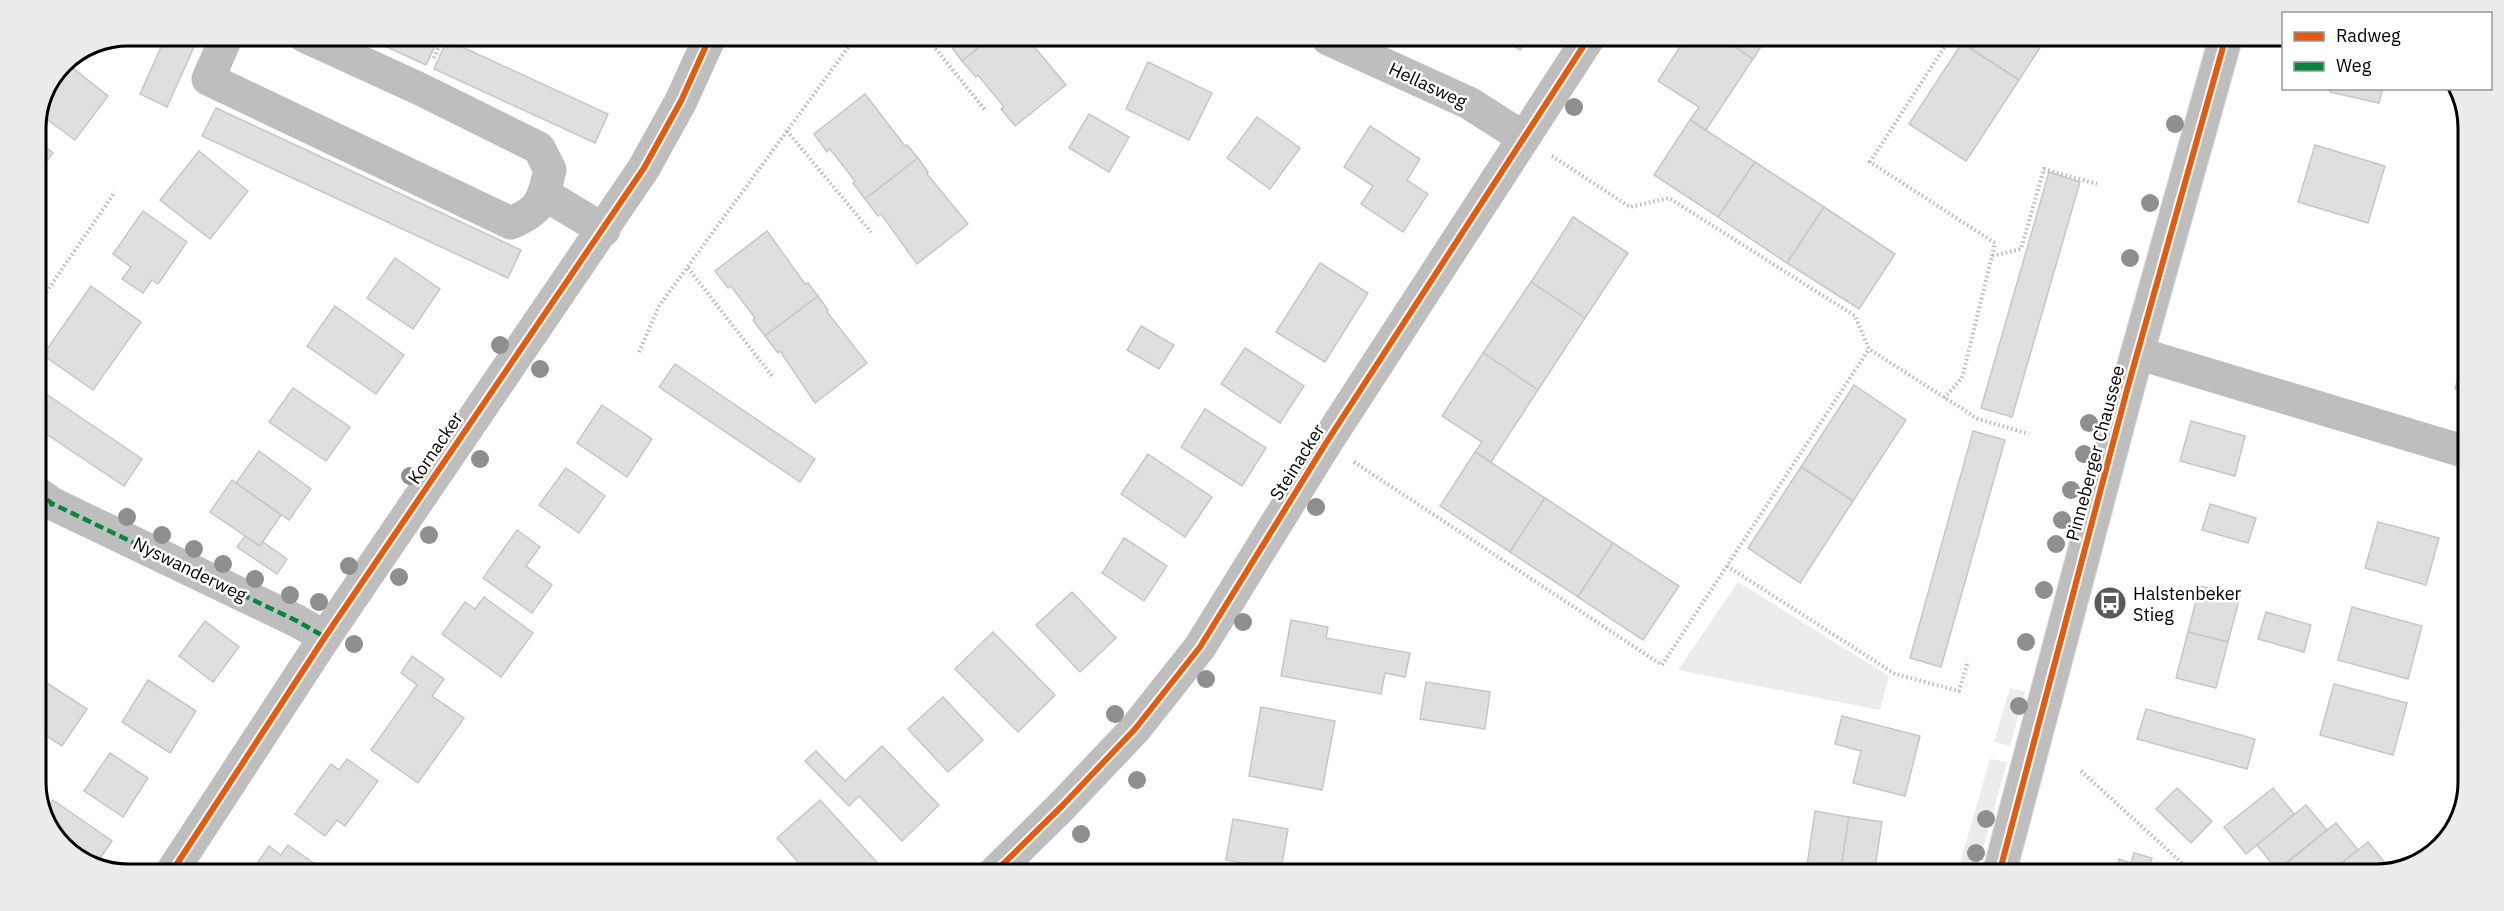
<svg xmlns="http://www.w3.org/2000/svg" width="2504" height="911" viewBox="0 0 2504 911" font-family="'IBM Plex Sans',sans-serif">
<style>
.green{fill:#ececec}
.building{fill:#dfdfdf;stroke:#c7c7c7;stroke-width:1.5}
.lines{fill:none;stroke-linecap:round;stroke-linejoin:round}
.major-casing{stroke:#dbdbdb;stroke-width:35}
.path{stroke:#b9b9b9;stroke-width:4;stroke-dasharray:1.5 3;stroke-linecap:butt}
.minor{stroke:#bebebe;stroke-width:33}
.major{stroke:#bebebe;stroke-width:33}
.quiet{stroke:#00873e;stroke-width:4.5;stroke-dasharray:9 4.5;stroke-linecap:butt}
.cycleway-casing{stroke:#fff;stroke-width:10}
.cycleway{stroke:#e8590c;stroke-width:6}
.tree{fill:#8f8f8f}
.labels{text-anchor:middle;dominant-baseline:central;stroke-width:5;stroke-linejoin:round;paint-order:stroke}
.street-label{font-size:18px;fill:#000;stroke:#fff}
.poi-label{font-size:18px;fill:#000;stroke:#fff;text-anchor:start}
.rim{fill:none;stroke:#000;stroke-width:3}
</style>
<rect width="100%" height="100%" fill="#fff"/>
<g class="green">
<path d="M1738,582L1889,676L1880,710L1678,670Z"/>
<path d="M2010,688L2025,692L2010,746L1994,742Z"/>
<path d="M1990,759L2007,762L1976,874H1957Z"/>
</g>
<g class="building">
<path d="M166,36H199L167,107L140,94Z"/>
<path d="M363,36L439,37L426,65Z"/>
<path d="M948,38H991L962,61L950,45L952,43Z"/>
<path d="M991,38H1027L1066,85L1015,126L1001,109L1004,107L978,75L976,77L962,61Z"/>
<path d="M1503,39H1527L1520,50Z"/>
<path d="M1685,39H1724L1753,59L1706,130L1690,120L1699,107L1658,81Z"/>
<path d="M1724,39H1766L1753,59Z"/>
<path d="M447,40L608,114L595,143L434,69Z"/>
<path d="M1964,40H2045L2019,80L1962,43Z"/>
<path d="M1962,43L2019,80L1966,161L1909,124Z"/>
<path d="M65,62L108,96L75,140L40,114Z"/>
<path d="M1148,62L1212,93L1189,140L1126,109Z"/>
<path d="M2330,88H2383L2379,103L2330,92Z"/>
<path d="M865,94L905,146L907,145L918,158L865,199L853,183L855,181L830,149L827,152L814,134Z"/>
<path d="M216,108L521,250L508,278L202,136Z"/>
<path d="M1089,114L1129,137L1109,172L1069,148Z"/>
<path d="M1257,117L1300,148L1270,189L1227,158Z"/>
<path d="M1690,120L1755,162L1718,217L1654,175Z"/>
<path d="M1370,126L1420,159L1407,180L1428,194L1403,232L1361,204L1373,186L1344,167Z"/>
<path d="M36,140L53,153L36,175Z"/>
<path d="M2315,145L2385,166L2368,223L2298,202Z"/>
<path d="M199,151L248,191L210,239L160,200Z"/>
<path d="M918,158L928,172L927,174L968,224L917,264L881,214L878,216L865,199Z"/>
<path d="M1755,162L1824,207L1787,263L1718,217Z"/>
<path d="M2049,172L2080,182L2012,417L1981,408Z"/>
<path d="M1824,207L1895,254L1859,309L1787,263Z"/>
<path d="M143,211L187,242L158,284L152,280L143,293L122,279L131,267L113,254Z"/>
<path d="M1573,217L1628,253L1585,318L1531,282Z"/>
<path d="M767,231L805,284L808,283L818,296L765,336L753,320L755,318L731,286L728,288L715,271Z"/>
<path d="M395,258L440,289L413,329L367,298Z"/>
<path d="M1320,263L1368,293L1325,362L1276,332Z"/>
<path d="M1531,282L1585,318L1538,390L1483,353Z"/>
<path d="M91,286L141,322L93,390L43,355Z"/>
<path d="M818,296L828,310L827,312L867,363L815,403L780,351L778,353L765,336Z"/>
<path d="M335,306L404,355L376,394L307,346Z"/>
<path d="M1141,326L1174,345L1159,369L1127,350Z"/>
<path d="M1245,348L1304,386L1280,423L1221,384Z"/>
<path d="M2466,350V392L2455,389Z"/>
<path d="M1483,353L1538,390L1491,462L1475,452L1482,442L1442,416Z"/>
<path d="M675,364L815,459L800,482L659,387Z"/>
<path d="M1854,385L1906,420L1853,501L1801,467Z"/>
<path d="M36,387L142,459L124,486L36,427Z"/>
<path d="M293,388L350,427L326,461L269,422Z"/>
<path d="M602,405L652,439L627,477L577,443Z"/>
<path d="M1205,409L1266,448L1242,486L1181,447Z"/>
<path d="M2191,421L2245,436L2235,476L2180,461Z"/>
<path d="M1973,431L2005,440L1941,667L1910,658Z"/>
<path d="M259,451L311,489L289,520L236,483Z"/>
<path d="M1475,452L1545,498L1510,552L1440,506Z"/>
<path d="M1148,454L1212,497L1185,537L1121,494Z"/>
<path d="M1801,467L1853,501L1800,583L1748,548Z"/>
<path d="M566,468L605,496L579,533L539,505Z"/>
<path d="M232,480L281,515L260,546L210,512Z"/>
<path d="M1545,498L1613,543L1578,597L1510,552Z"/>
<path d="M2210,504L2256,518L2248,543L2202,530Z"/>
<path d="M2378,522L2439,538L2426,585L2365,568Z"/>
<path d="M517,530L540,547L526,566L552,585L532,613L483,578Z"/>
<path d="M245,536L260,546L263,542L287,559L277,574L237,547Z"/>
<path d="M1124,538L1167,566L1144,601L1102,573Z"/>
<path d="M1613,543L1679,586L1643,640L1578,597Z"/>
<path d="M2200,586L2240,596L2228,642L2188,632Z"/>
<path d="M1072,592L1116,638L1080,672L1036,625Z"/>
<path d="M484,597L533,633L501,677L442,634L465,602L475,609Z"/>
<path d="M2352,607L2422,626L2408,679L2338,660Z"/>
<path d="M2266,612L2311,625L2304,652L2258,639Z"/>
<path d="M1291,620L1328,627L1326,638L1410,653L1405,677L1385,673L1381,694L1281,676Z"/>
<path d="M205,621L239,647L213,682L179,656Z"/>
<path d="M993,632L1055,695L1018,732L955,669Z"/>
<path d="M2188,632L2228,642L2216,688L2176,678Z"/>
<path d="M412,656L444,679L432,696L464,718L418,783L371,750L417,685L401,673Z"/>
<path d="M36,676L87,709L62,746L36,729Z"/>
<path d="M148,680L196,711L170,753L122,722Z"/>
<path d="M1426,682L1490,692L1485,729L1420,719Z"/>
<path d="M2334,684L2407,703L2393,755L2320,735Z"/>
<path d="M943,697L983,740L948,772L908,729Z"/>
<path d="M1261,707L1335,721L1322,790L1249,776Z"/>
<path d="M2146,709L2255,739L2247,769L2137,739Z"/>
<path d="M2464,710V726L2457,722Z"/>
<path d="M1842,716L1920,736L1905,796L1853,783L1861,751L1835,744Z"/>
<path d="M882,746L939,805L902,841L859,796L849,806L805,761L816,751L845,781Z"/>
<path d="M110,753L148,778L123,817L84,791Z"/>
<path d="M347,759L378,781L345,826L337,820L325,836L295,814L331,764L339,770Z"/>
<path d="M2177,788L2212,821L2191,843L2156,809Z"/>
<path d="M2273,788L2294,814L2246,854L2224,827Z"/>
<path d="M53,800L112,841L94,867L55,839L45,811Z"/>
<path d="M820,800L884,870L882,872H819L816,868L812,872H807L777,838Z"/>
<path d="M2306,805L2327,830L2277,870L2257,845Z"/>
<path d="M1815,811L1849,817L1840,874L1806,872Z"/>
<path d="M1849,817L1882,822L1874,874H1840Z"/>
<path d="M1233,819L1288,829L1281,870L1226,860Z"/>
<path d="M2336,823L2358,850L2327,875H2298L2288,862Z"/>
<path d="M2368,842L2390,869L2388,871L2376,875H2327Z"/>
<path d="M288,845L315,864L311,871H252L269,846L281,855Z"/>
<path d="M2134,853L2152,858L2148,870L2164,875L2115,874L2119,859L2131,863Z"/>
</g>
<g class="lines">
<g class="major-casing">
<path id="major" d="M1999,874L2127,390L2225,40"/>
</g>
<g class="path">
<path d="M927,38L985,110"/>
<path d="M1949,40L1870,162L1995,243L1992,256"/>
<path d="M434,58L443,37"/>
<path d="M787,131L871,232"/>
<path d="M1552,156L1630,207L1669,198L1855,316L1869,349L1978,419L2029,434"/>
<path d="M688,268L772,376"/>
<path d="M36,307L115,192"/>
<path d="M639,352L659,306L855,38"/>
<path d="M1944,398L1962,378L1992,256L2021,249L2044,169L2097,184"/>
<path d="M1354,462L1662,665L1869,349"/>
<path d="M1727,566L1895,674L1959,691L1968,661"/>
<path d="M2081,771L2195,875"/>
</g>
<g class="minor">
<path d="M227,36L208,79L511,223C542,210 542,201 550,170L539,148L420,89L304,36"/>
<path d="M1328,39L1469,103L1524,138"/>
<path d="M544,194L604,230"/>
<path d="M2137,353L2466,452"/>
<path d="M36,492L53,504L297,621L325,637"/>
<path d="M173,870L325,637L644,168L681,101L710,37"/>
<path d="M995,872L1063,805L1135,729L1200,647L1326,443L1588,39"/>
</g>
<use href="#major" class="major"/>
<g class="quiet">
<path d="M36,492L53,504L297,621L325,637"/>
<path d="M36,507L53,504"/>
</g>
<g class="cycleway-casing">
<g id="cycleway">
<path d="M173,870L325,637L644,168L681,101L710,37"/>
<path d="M995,872L1063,805L1135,729L1200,647L1326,443L1588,39"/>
<path d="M1999,874L2127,390L2225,40"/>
</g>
</g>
<use href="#cycleway" class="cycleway"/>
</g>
<g class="tree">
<circle cx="1574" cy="107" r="9"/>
<circle cx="2175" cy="124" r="9"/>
<circle cx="2150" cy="203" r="9"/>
<circle cx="2130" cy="258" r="9"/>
<circle cx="500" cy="345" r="9"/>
<circle cx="540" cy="369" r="9"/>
<circle cx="2089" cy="423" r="9"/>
<circle cx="2084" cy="454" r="9"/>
<circle cx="480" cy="459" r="9"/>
<circle cx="410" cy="476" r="9"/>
<circle cx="2071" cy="490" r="9"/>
<circle cx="1316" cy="507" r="9"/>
<circle cx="127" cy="517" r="9"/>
<circle cx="2062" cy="520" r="9"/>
<circle cx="162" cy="535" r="9"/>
<circle cx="429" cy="535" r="9"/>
<circle cx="2056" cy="544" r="9"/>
<circle cx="194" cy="549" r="9"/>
<circle cx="223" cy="564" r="9"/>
<circle cx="349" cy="566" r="9"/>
<circle cx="399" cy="577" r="9"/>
<circle cx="255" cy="579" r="9"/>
<circle cx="2044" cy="590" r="9"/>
<circle cx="290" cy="595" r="9"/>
<circle cx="319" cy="602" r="9"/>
<circle cx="1243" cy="622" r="9"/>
<circle cx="2026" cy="642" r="9"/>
<circle cx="354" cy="644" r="9"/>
<circle cx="1206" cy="679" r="9"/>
<circle cx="2019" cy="706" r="9"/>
<circle cx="1115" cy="714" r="9"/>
<circle cx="1137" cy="780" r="9"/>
<circle cx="1986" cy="819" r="9"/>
<circle cx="1081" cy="834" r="9"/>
<circle cx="1976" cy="853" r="9"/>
</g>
<defs>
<g id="bus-disc" transform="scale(1.725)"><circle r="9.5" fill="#595959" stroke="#fff"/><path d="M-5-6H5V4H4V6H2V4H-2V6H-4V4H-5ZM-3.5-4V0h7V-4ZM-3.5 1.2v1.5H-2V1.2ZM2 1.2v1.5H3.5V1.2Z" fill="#fff"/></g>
</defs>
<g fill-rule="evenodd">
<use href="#bus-disc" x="2110" y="603"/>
</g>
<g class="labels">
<g class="street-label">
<text transform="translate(1428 85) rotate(25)">Hellasweg</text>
<text transform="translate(435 448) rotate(-56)">Kornacker</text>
<text transform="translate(2095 453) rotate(-75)">Pinneberger Chaussee</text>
<text transform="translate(1297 462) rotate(-58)">Steinacker</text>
<text transform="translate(190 569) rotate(26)">Nyswanderweg</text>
</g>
<g class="poi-label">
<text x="2133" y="593">Halstenbeker<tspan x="2133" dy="21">Stieg</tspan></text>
</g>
</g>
<path d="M0 0H2504V911H0ZM128 46H2376A82 82 0 0 1 2458 128V782A82 82 0 0 1 2376 864H128A82 82 0 0 1 46 782V128A82 82 0 0 1 128 46Z" fill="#ebebeb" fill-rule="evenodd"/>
<path class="rim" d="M128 46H2376A82 82 0 0 1 2458 128V782A82 82 0 0 1 2376 864H128A82 82 0 0 1 46 782V128A82 82 0 0 1 128 46Z"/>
<rect x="2282" y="12" width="210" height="78" fill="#ffffff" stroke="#999999" stroke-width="1.5"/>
<rect x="2294" y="32" width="30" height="9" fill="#e8590c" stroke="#999999" stroke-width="1.5"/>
<text x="2336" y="42" font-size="18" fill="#000000">Radweg</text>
<rect x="2294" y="62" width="30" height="9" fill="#00873e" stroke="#999999" stroke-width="1.5"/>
<text x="2336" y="72" font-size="18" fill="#000000">Weg</text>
</svg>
